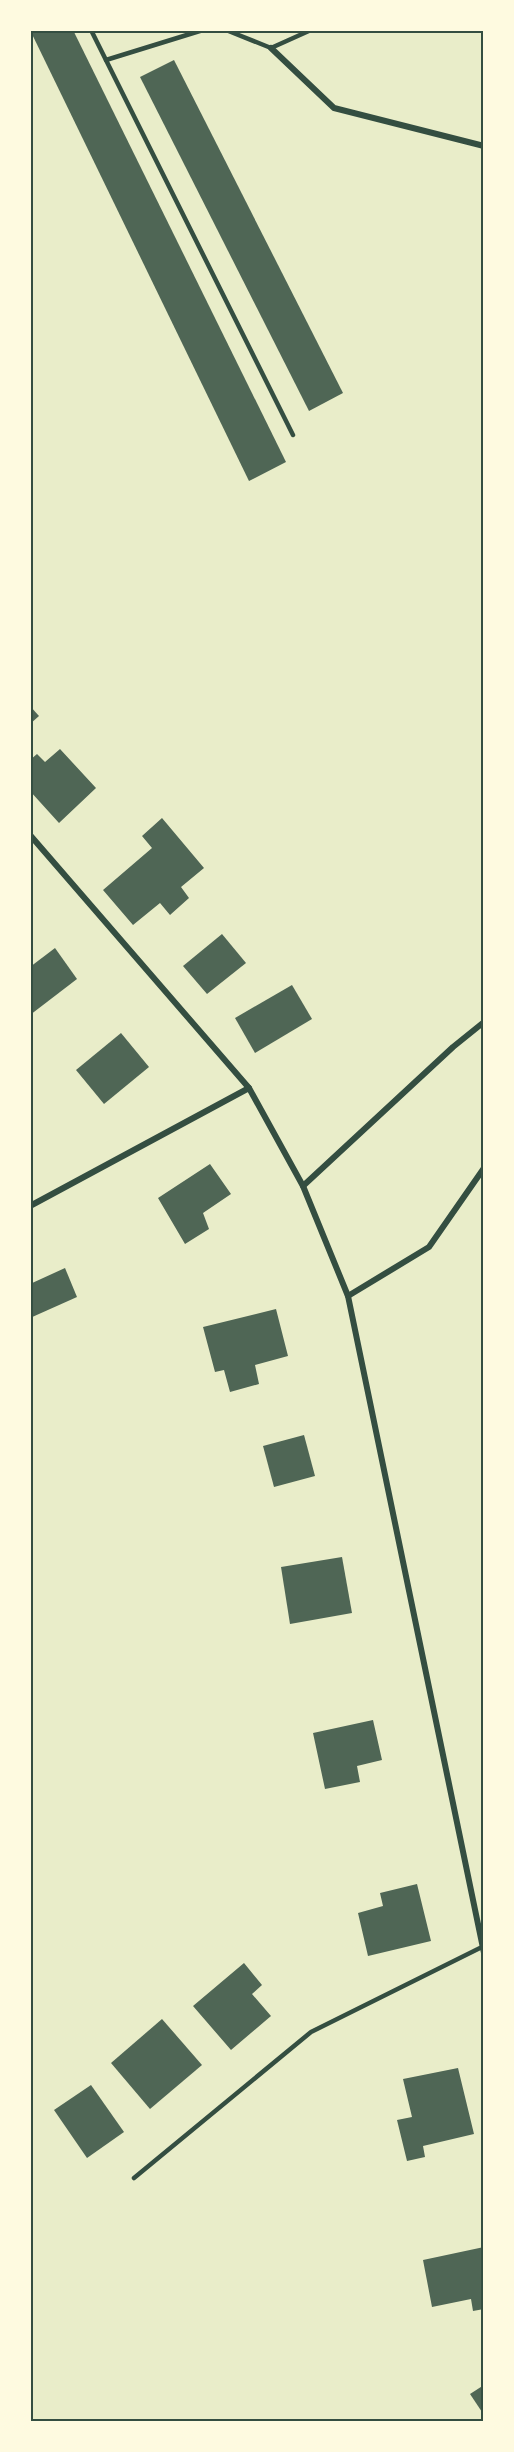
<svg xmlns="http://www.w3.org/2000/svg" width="514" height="2452" viewBox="0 0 514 2452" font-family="Helvetica,sans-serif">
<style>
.building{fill:#4f6655}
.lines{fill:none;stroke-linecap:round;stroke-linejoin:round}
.service{stroke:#344e41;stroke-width:4.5}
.minor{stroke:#344e41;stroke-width:6}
.neatline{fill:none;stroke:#344e41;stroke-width:2}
</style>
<rect width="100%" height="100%" fill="#e9edc9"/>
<g class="building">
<path d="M30,30H73L286,462L249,481Z"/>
<path d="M174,60L343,393L309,411L140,77Z"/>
<path d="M30,706L39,716L30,724Z"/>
<path d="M60,749L96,788L59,823L30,791V776L33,774L30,771V760L37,754L45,762Z"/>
<path d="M162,818L204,868L181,887L189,898L170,915L160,903L133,925L103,890L152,848L142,836Z"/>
<path d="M222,934L246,963L207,994L183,966Z"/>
<path d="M55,948L77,979L30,1015V967Z"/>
<path d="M292,985L312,1019L255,1053L235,1018Z"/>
<path d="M121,1033L149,1067L104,1104L76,1070Z"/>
<path d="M210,1164L231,1194L203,1213L209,1229L185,1244L158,1198Z"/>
<path d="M65,1268L77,1297L30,1318V1284Z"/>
<path d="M276,1309L288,1356L255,1365L259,1384L230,1392L224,1370L215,1372L203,1327Z"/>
<path d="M304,1435L315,1476L274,1487L263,1446Z"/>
<path d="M342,1557L352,1613L290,1624L281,1567Z"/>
<path d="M373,1720L382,1760L357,1766L360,1782L325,1789L313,1733Z"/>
<path d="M417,1884L431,1941L368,1956L358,1913L383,1906L380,1893Z"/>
<path d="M244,1963L262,1985L252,1994L271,2016L231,2050L193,2006Z"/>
<path d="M162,2019L202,2065L150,2109L111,2063Z"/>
<path d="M458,2068L474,2134L423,2146L425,2157L407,2161L397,2120L412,2117L403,2079Z"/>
<path d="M91,2085L124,2132L87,2158L54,2110Z"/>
<path d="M484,2247V2309L473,2311L471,2299L432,2307L423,2260Z"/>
<path d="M484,2385V2415L470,2394Z"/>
</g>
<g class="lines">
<g class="service">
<path d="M91,30L293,435"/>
<path d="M226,30L271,48L311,30"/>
<path d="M106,60L203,30"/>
<path d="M134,2178L311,2032L482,1947"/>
</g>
<g class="minor">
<path d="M271,48L334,108L484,146"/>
<path d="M30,835L249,1088L303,1186L348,1296L484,1953"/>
<path d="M303,1186L453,1047L484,1022"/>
<path d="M30,1206L249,1088"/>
<path d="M348,1296L429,1247L484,1168"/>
</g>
</g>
<rect width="514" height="2452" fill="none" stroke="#fefae0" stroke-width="63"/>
<rect x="32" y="32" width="450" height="2388" class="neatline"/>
</svg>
